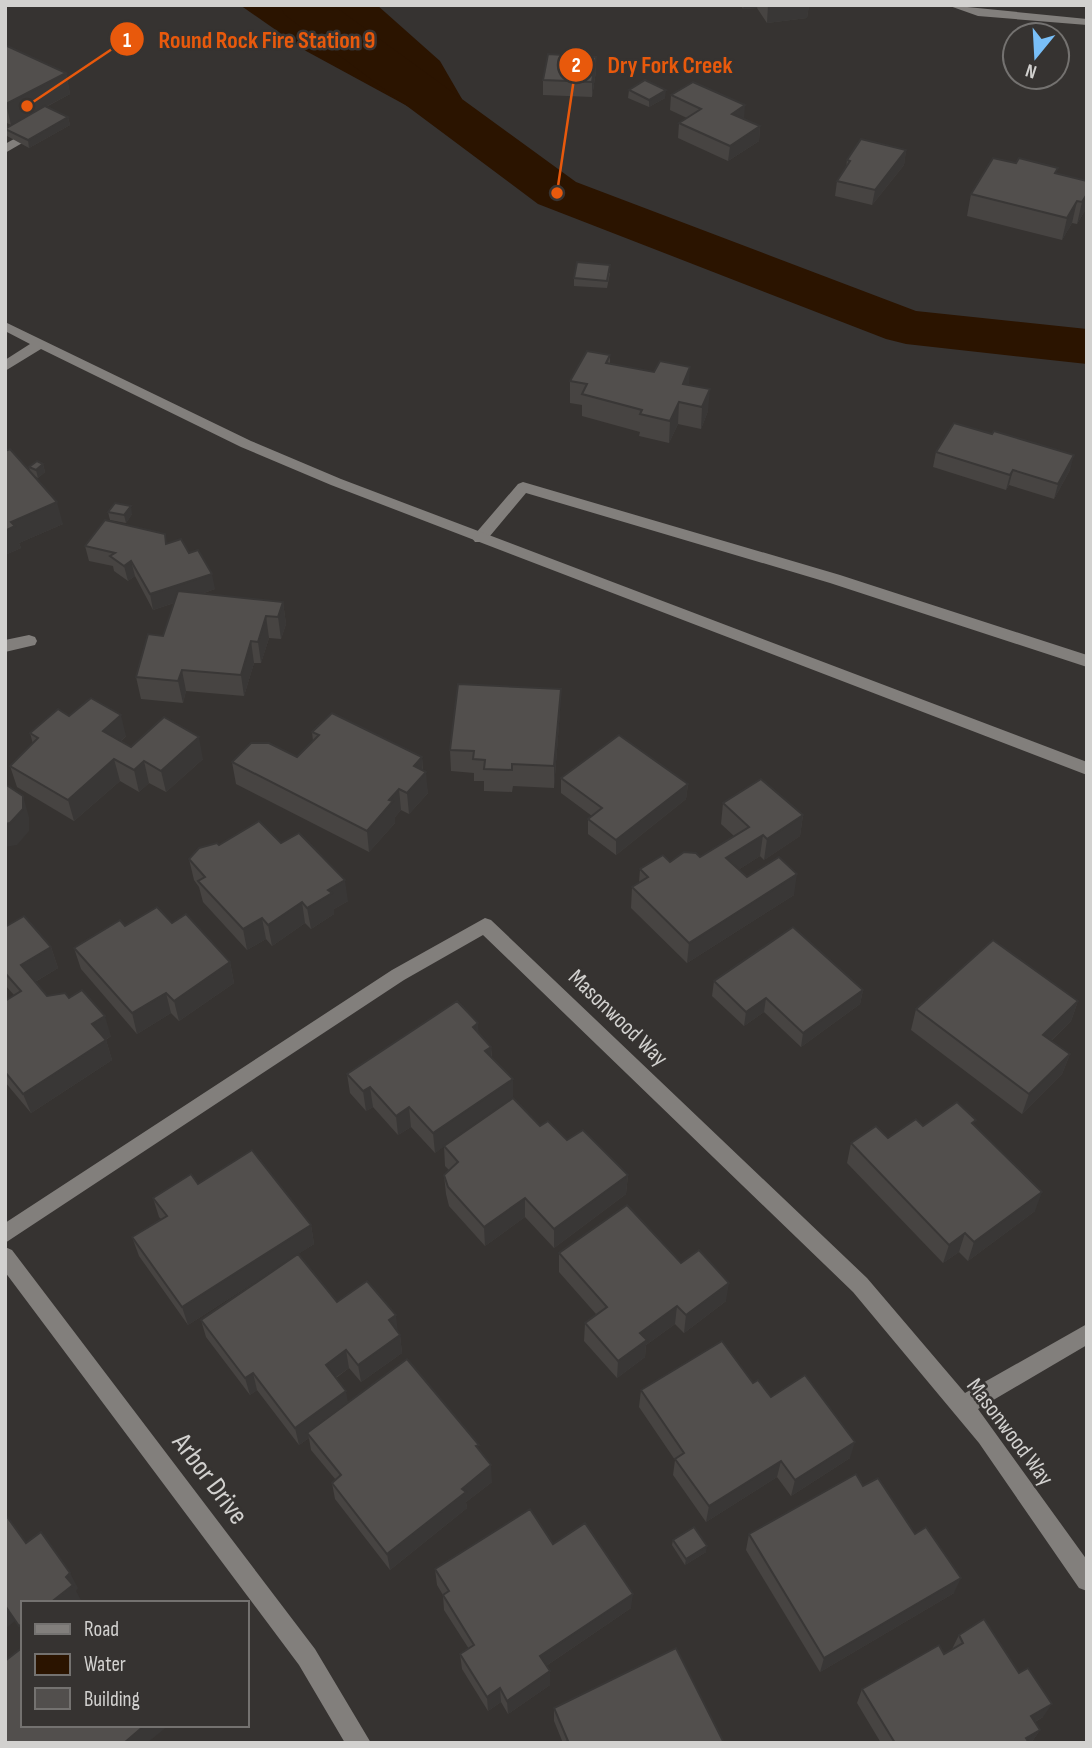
<svg xmlns="http://www.w3.org/2000/svg" width="1092" height="1748" viewBox="0 0 1092 1748" font-family="'Sofia Sans Condensed',sans-serif">
<style>
.water{fill:#2b1400}
.lines{fill:none;stroke-linecap:round;stroke-linejoin:round}
.river{fill:#2b1400;fill-rule:evenodd}
.lane{fill:#827f7c;fill-rule:evenodd}
.street{fill:#827f7c;fill-rule:evenodd}
.secondary{fill:#827f7c;fill-rule:evenodd}
.wall{fill:#474442}
.shaded-wall{fill:#393736}
.building{fill:#524f4d;stroke:#393736;stroke-width:2}
.labels{text-anchor:middle;dominant-baseline:central;stroke-width:5;stroke-linejoin:round;paint-order:stroke}
.street-label{font-size:23px;fill:#d2d1cf;stroke:#363331}
.near-street-label{font-size:28px;fill:#d2d1cf;stroke:#363331}
.leader{fill:none;stroke:#e8590c;stroke-width:2.5}
.callout-dot{fill:#e8590c;stroke:#363331;stroke-width:2.5}
.mark-label{font-size:21px;text-anchor:middle;font-weight:bold;fill:#fff}
.callout-label{font-size:24px;text-anchor:middle;font-weight:bold;fill:#e8590c;stroke:#363331;stroke-width:5;stroke-linejoin:round;paint-order:stroke}
</style>
<rect width="100%" height="100%" fill="#363331"/>
<path class="water" d="M240,5H377L440,61L462,99L444,126L306,51Z"/>
<g class="lines">
<path class="river" d="M279,5H333L576,182L916,311L1087,329V364L906,344L886,339L538,204L285,15Z"/>
<path class="lane" d="M14,139L24,142L5,153V144Z"/>
<g class="street">
<path d="M947,5L1087,19V25L978,16Z"/>
<path d="M523,482L840,575L1087,655V667L830,583L526,493L485,542H475L472,538L475,534L518,484Z"/>
<path d="M29,635L35,637L37,641L35,645L5,652V640Z"/>
<path d="M485,918L491,920L867,1278L965,1393L1087,1324V1345L978,1409L1087,1560V1591L1079,1588L979,1443L853,1292L483,935L404,980L5,1243V1223L392,970Z"/>
<path d="M5,1247L12,1250L315,1649L371,1743H345L299,1665L5,1272Z"/>
</g>
<path class="secondary" d="M5,322L251,441L341,479L1087,762V775L331,485L241,447L41,349L5,371V360L30,344L5,331Z"/>
</g>
<g class="wall">
<path d="M741,5H809L807,18L767,23L757,8L743,9Z"/>
<path d="M5,45L66,73L70,94L46,107L68,117L70,125L29,148L7,136L5,128L11,125L5,122Z"/>
<path d="M596,71L592,97L543,95V80Z"/>
<path d="M629,90L665,98L649,107L628,98Z"/>
<path d="M671,95L760,126L759,141L728,161L678,138L679,123L687,118L670,110Z"/>
<path d="M906,150L904,165L872,205L835,196L837,181L846,168L847,160Z"/>
<path d="M1016,163L1057,174L1087,207L1077,224L1072,223L1062,240L967,216L971,194Z"/>
<path d="M610,273L607,288L574,286V278Z"/>
<path d="M610,355V363L689,385L708,411L701,429L678,424L669,443L639,436L640,432L582,416V405L570,403V381Z"/>
<path d="M936,452L1070,470L1054,499L1009,485L1006,490L933,467Z"/>
<path d="M43,464L45,472L38,478L34,476L63,524L19,543L21,548L5,555L30,472L29,467Z"/>
<path d="M108,512L132,514L126,523L110,520Z"/>
<path d="M167,543L189,553L215,589L201,594L283,602L286,624L281,639L269,638L261,663H254L244,696L186,691L183,703L141,699L136,677L163,636L174,603L153,610L135,576L128,581L114,571L113,566L89,561L85,546Z"/>
<path d="M560,711L554,788L513,786L512,792L484,791V781H474V773L451,771L450,750Z"/>
<path d="M69,716L126,736L121,741L131,747L203,759L166,792L149,783L139,792L120,781L74,821L17,787L10,766L33,744L30,733Z"/>
<path d="M312,732L422,757L423,770L428,793L409,814L401,810L395,817V823L369,852L236,784L232,762L297,757L313,741Z"/>
<path d="M561,778L688,784L686,799L616,855L588,834V819L592,816L561,793Z"/>
<path d="M723,803L803,815L800,836L764,860L760,856L738,870L747,877L794,895L687,963L631,908L632,887L639,883L640,869L670,862L700,857L734,836L721,824Z"/>
<path d="M281,843L348,901L334,909V914L311,929L305,923L272,946L266,939L247,950L203,902L199,887L194,880L189,859L219,845Z"/>
<path d="M172,923L230,962L234,983L179,1021L171,1013L137,1034L81,969L74,948L125,926Z"/>
<path d="M5,927L51,947L58,968L35,982L47,996L111,1036L106,1040L112,1060L31,1113L5,1082V1001L14,995L5,985Z"/>
<path d="M714,981L863,990L860,1004L801,1047L764,1012L744,1026L712,996Z"/>
<path d="M1078,1001L1071,1021L1051,1041L1070,1054L1062,1074L1022,1114L911,1030L916,1009Z"/>
<path d="M479,1033L491,1047L492,1058L513,1079V1098L540,1126L628,1175L626,1194L554,1248L525,1217L485,1246L449,1206L446,1194L444,1175L449,1170L445,1166L444,1146L435,1153L411,1127L398,1135L373,1107L366,1111L350,1093L347,1074Z"/>
<path d="M974,1125L1035,1211L968,1261L959,1252L943,1263L847,1163L851,1143L888,1138L923,1126Z"/>
<path d="M198,1184L311,1225L314,1244L298,1254L337,1302L398,1333L400,1335L402,1353L361,1382L349,1368L336,1378L348,1403L479,1451L492,1482L466,1502L467,1508L390,1570L335,1499L332,1483L336,1480L311,1450L309,1438L299,1445L257,1390L250,1395L206,1337L201,1320L278,1267L188,1325L139,1256L132,1237L161,1219L159,1217L153,1198Z"/>
<path d="M559,1253L681,1263L726,1301L684,1333L675,1324L646,1345L645,1357L617,1378L584,1341L585,1323L596,1314L559,1272Z"/>
<path d="M753,1383L850,1458L791,1496L777,1477L706,1522L673,1475L675,1460L639,1407L641,1390Z"/>
<path d="M863,1486L954,1593L820,1672L746,1550L749,1534Z"/>
<path d="M673,1540L706,1552L685,1565L672,1545Z"/>
<path d="M553,1544L631,1608L546,1666L550,1685L508,1714L501,1702L488,1711L462,1669L460,1654L469,1649L444,1610L443,1595L437,1585L435,1569Z"/>
<path d="M959,1635L1043,1717L1035,1722L1040,1730L1031,1743H881L857,1703L862,1689L944,1654L952,1649Z"/>
<path d="M554,1708L724,1743H563L554,1721Z"/>
</g>
<g class="shaded-wall">
<path d="M744,5H758L757,8L743,9Z"/>
<path d="M768,5H809L807,18L767,23Z"/>
<path d="M596,57V71L592,97V82Z"/>
<path d="M66,73L70,94L11,125L6,104Z"/>
<path d="M666,90L665,98L649,107V100Z"/>
<path d="M745,105L744,120L732,114Z"/>
<path d="M68,117L70,125L29,148L28,140Z"/>
<path d="M760,126L759,141L728,161L730,146Z"/>
<path d="M906,150L904,165L872,205L875,190Z"/>
<path d="M1087,194V207L1077,224L1082,202Z"/>
<path d="M1077,201L1072,223L1062,240L1067,218Z"/>
<path d="M690,367L689,389L683,384Z"/>
<path d="M710,389L708,411L701,429L702,407Z"/>
<path d="M679,402L678,424L669,443L670,421Z"/>
<path d="M1074,455L1070,470L1054,499L1058,484Z"/>
<path d="M43,464L45,472L38,478L36,470Z"/>
<path d="M1013,470L1009,485L1006,490L1010,475Z"/>
<path d="M57,502L63,524L19,543L21,548L5,555V531L11,522Z"/>
<path d="M131,506L132,514L126,523L124,515Z"/>
<path d="M131,561L135,576L128,581L124,566Z"/>
<path d="M212,574L215,589L153,610L150,594Z"/>
<path d="M283,602L286,624L281,639L278,617Z"/>
<path d="M266,616L269,638L261,663L258,642Z"/>
<path d="M251,641L254,663L244,696L241,675Z"/>
<path d="M182,670L186,691L183,703L178,681Z"/>
<path d="M561,689L560,711L554,788V766Z"/>
<path d="M121,715L126,736L108,752L103,731Z"/>
<path d="M199,737L203,759L166,792L161,771Z"/>
<path d="M422,757L423,775L426,772L428,793L409,814L407,793L414,766Z"/>
<path d="M114,759L120,781L74,821L68,800Z"/>
<path d="M144,761L149,783L139,792L134,770Z"/>
<path d="M688,784L686,799L616,855V840Z"/>
<path d="M399,789L401,810L395,817V823L369,852L367,831L389,800Z"/>
<path d="M23,796L29,817V831L17,845L5,847V824Z"/>
<path d="M803,815L800,836L764,860L767,839Z"/>
<path d="M763,835L760,856L724,879L726,858Z"/>
<path d="M797,874L794,895L687,963L689,943Z"/>
<path d="M345,880L348,901L334,909V914L311,929L307,908L328,890Z"/>
<path d="M302,902L305,923L272,946L268,925Z"/>
<path d="M262,918L266,939L247,950L243,929Z"/>
<path d="M51,947L58,968L28,986L21,965Z"/>
<path d="M230,962L234,983L179,1021L174,1001Z"/>
<path d="M863,990L860,1004L801,1047L803,1033Z"/>
<path d="M166,993L171,1013L137,1034L132,1013Z"/>
<path d="M766,998L764,1012L744,1026L746,1012Z"/>
<path d="M1078,1001L1071,1021L1036,1055L1043,1035Z"/>
<path d="M105,1016L111,1036L98,1045L92,1024Z"/>
<path d="M478,1023L479,1043L473,1027Z"/>
<path d="M106,1040L112,1060L31,1113L23,1094Z"/>
<path d="M491,1047L492,1067L485,1051Z"/>
<path d="M1070,1054L1062,1074L1022,1114L1029,1094Z"/>
<path d="M513,1079V1099L435,1153L433,1133Z"/>
<path d="M370,1087L373,1107L366,1111L363,1091Z"/>
<path d="M409,1107L411,1127L398,1135L396,1116Z"/>
<path d="M628,1175L626,1194L554,1248V1229Z"/>
<path d="M1042,1192L1035,1211L968,1261L974,1242Z"/>
<path d="M525,1198V1217L485,1246L484,1227Z"/>
<path d="M311,1225L314,1244L188,1325L182,1307Z"/>
<path d="M965,1233L959,1252L943,1263L949,1245Z"/>
<path d="M729,1283L726,1301L684,1333L686,1315Z"/>
<path d="M677,1306L675,1324L646,1345L645,1357L617,1378L618,1361L640,1333Z"/>
<path d="M396,1315L398,1333L389,1320Z"/>
<path d="M400,1335L402,1353L361,1382L358,1365Z"/>
<path d="M346,1350L349,1368L329,1382L326,1365Z"/>
<path d="M253,1373L257,1390L250,1395L245,1378Z"/>
<path d="M346,1391L349,1408L307,1433L309,1438L299,1445L295,1428Z"/>
<path d="M855,1442L850,1458L791,1496L795,1480Z"/>
<path d="M781,1461L777,1477L706,1522L709,1506Z"/>
<path d="M491,1465L492,1482L466,1502L467,1508L390,1570L387,1554L462,1489Z"/>
<path d="M707,1546L706,1552L685,1565L686,1559Z"/>
<path d="M70,1573L78,1588L76,1591L81,1600L77,1603H50L66,1577Z"/>
<path d="M961,1578L954,1593L820,1672L824,1658Z"/>
<path d="M633,1594L631,1608L540,1670V1656Z"/>
<path d="M5,1607H6L15,1621L5,1629Z"/>
<path d="M550,1671V1685L508,1714L507,1701Z"/>
<path d="M500,1688L501,1702L488,1711L487,1697Z"/>
<path d="M1052,1704L1043,1717L1022,1729L1031,1716Z"/>
<path d="M145,1725H169L147,1743H124Z"/>
<path d="M1040,1730L1031,1743H1023L1026,1738Z"/>
</g>
<g class="building">
<path d="M5,45L66,73L6,104L5,103Z"/>
<path d="M548,54L596,57L592,82L543,80Z"/>
<path d="M645,80L666,90L649,100L629,90Z"/>
<path d="M693,82L745,105L732,114L760,126L730,146L679,123L701,109L671,95Z"/>
<path d="M45,106L68,117L28,140L5,129Z"/>
<path d="M861,139L906,150L875,190L837,181L850,161L847,160Z"/>
<path d="M993,158L1016,163L1019,158L1058,168L1055,173L1087,181V194L1082,202L1077,201L1067,218L971,194Z"/>
<path d="M577,262L610,265L607,281L574,278Z"/>
<path d="M587,351L610,355L606,363L654,372L660,361L690,367L683,384L710,389L702,407L679,402L670,421L640,414L642,410L582,394L587,384L570,381Z"/>
<path d="M954,423L992,434L994,431L1074,455L1058,484L1013,470L1010,475L936,452Z"/>
<path d="M10,449L57,502L11,522L15,526L5,531V451Z"/>
<path d="M37,461L43,464L36,470L29,467Z"/>
<path d="M115,503L131,506L124,515L108,512Z"/>
<path d="M105,520L165,534L166,544L181,539L189,553L198,550L212,574L150,594L131,561L124,566L110,556L115,553L85,546Z"/>
<path d="M178,591L283,602L278,617L266,616L258,642L251,641L241,675L182,670L178,681L136,677L148,634L163,636Z"/>
<path d="M458,684L561,689L554,766L512,764V770L484,769L485,760L473,759L474,751L450,750Z"/>
<path d="M91,698L121,715L103,731L131,747L164,717L199,737L161,771L144,761L134,770L114,759L68,800L10,766L38,738L30,733L58,709L69,716Z"/>
<path d="M332,713L422,757L414,766L426,772L407,793L399,789L389,800L393,801L367,831L232,762L251,743H269L297,757L319,735L312,732Z"/>
<path d="M619,735L688,784L616,840L588,819L602,808L561,778Z"/>
<path d="M761,779L803,815L767,839L763,835L726,858L747,877L779,857L797,874L689,943L632,887L648,877L640,869L663,855L670,862L684,852L696,853L700,857L749,827L723,803Z"/>
<path d="M5,784L23,796V809L10,823L5,824Z"/>
<path d="M259,821L281,843L299,833L345,880L328,890L332,893L307,908L302,902L268,925L262,918L243,929L198,881L205,877L189,859L199,848L217,843L219,845Z"/>
<path d="M157,907L172,923L186,914L230,962L174,1001L166,993L132,1013L74,948L120,920L125,926Z"/>
<path d="M24,916L51,947L21,965L47,996L65,993L69,998L82,990L105,1016L92,1024L106,1040L23,1094L5,1072V1001L21,991L5,973V927Z"/>
<path d="M793,927L863,990L803,1033L766,998L746,1012L714,981Z"/>
<path d="M993,940L1078,1001L1043,1035L1070,1054L1029,1094L916,1009Z"/>
<path d="M457,1001L478,1023L473,1027L491,1047L485,1051L513,1079L433,1133L409,1107L396,1116L370,1087L363,1091L347,1074Z"/>
<path d="M513,1098L540,1126L548,1121L567,1140L583,1130L628,1175L554,1229L525,1198L484,1227L448,1187L444,1175L458,1162L444,1146Z"/>
<path d="M957,1102L976,1120L972,1123L1042,1192L974,1242L965,1233L949,1245L851,1143L876,1126L888,1138L916,1119L923,1126Z"/>
<path d="M252,1150L311,1225L182,1307L132,1237L167,1216L153,1198L191,1174L198,1184Z"/>
<path d="M627,1205L681,1263L699,1250L729,1283L686,1315L677,1306L640,1333L647,1340L618,1361L585,1323L607,1307L559,1253Z"/>
<path d="M298,1254L337,1302L367,1281L396,1315L389,1320L400,1335L358,1365L346,1350L326,1365L346,1391L295,1428L253,1373L245,1378L201,1320Z"/>
<path d="M722,1341L753,1383L758,1380L771,1397L805,1375L855,1442L795,1480L781,1461L709,1506L675,1459L684,1453L641,1390Z"/>
<path d="M407,1359L479,1445L476,1446L491,1465L462,1489L466,1492L387,1554L332,1483L341,1475L307,1433Z"/>
<path d="M856,1474L863,1486L878,1478L915,1534L926,1527L961,1578L824,1658L749,1534Z"/>
<path d="M530,1509L553,1544L585,1523L633,1594L540,1656L550,1671L507,1701L500,1688L487,1697L460,1654L474,1645L443,1595L449,1591L435,1569Z"/>
<path d="M5,1514L26,1543L41,1532L70,1573L66,1577L73,1585L50,1603H23V1623L19,1626L6,1607H5Z"/>
<path d="M694,1527L707,1546L686,1559L673,1540Z"/>
<path d="M984,1619L1019,1673L1028,1668L1052,1704L1031,1716L1040,1730L1026,1738L1029,1743H895L862,1689L939,1645L944,1654L963,1643L959,1635Z"/>
<path d="M23,1647V1725H145L124,1743H5V1661Z"/>
<path d="M676,1648L724,1743H564L568,1741L554,1708Z"/>
</g>
<g class="labels">
<g class="street-label">
<text transform="translate(618 1018) rotate(44)">Masonwood Way</text>
<text transform="translate(1010 1432) rotate(53)">Masonwood Way</text>
</g>
<g class="near-street-label">
<text transform="translate(210 1479) rotate(53)">Arbor Drive</text>
</g>
</g>
<path class="leader" d="M27 106L127 39M557 193L576 65"/>
<g class="callout-dot">
<circle cx="27" cy="106" r="7"/>
<circle cx="557" cy="193" r="7"/>
<circle cx="127" cy="39" r="18"/>
<circle cx="576" cy="65" r="18"/>
</g>
<g class="mark-label">
<text x="127" y="47">1</text>
<text x="576" y="72">2</text>
</g>
<g class="callout-label">
<text x="267" y="48">Round Rock Fire Station 9</text>
<text x="670" y="73">Dry Fork Creek</text>
</g>
<rect width="1092" height="1748" fill="none" stroke="#d2d1cf" stroke-width="14"/>
<rect x="21" y="1601" width="228" height="126" fill="#363331" stroke="#747270" stroke-width="2"/>
<rect x="35" y="1624" width="35" height="10" fill="#827f7c" stroke="#747270" stroke-width="2"/>
<text x="84" y="1636" font-size="21" fill="#d2d1cf">Road</text>
<rect x="35" y="1654" width="35" height="21" fill="#2b1400" stroke="#747270" stroke-width="2"/>
<text x="84" y="1671" font-size="21" fill="#d2d1cf">Water</text>
<rect x="35" y="1688" width="35" height="21" fill="#524f4d" stroke="#747270" stroke-width="2"/>
<text x="84" y="1706" font-size="21" fill="#d2d1cf">Building</text>
<g transform="translate(1036 56) rotate(198)"><circle r="33" fill="#363331" stroke="#747270" stroke-width="2"/>
<path d="M0-5L12 26L0 18L-12 26Z" fill="#79bff8"/>
<text y="-10" font-size="19" font-weight="bold" text-anchor="middle" fill="#d2d1cf">N</text>
</g>
</svg>
